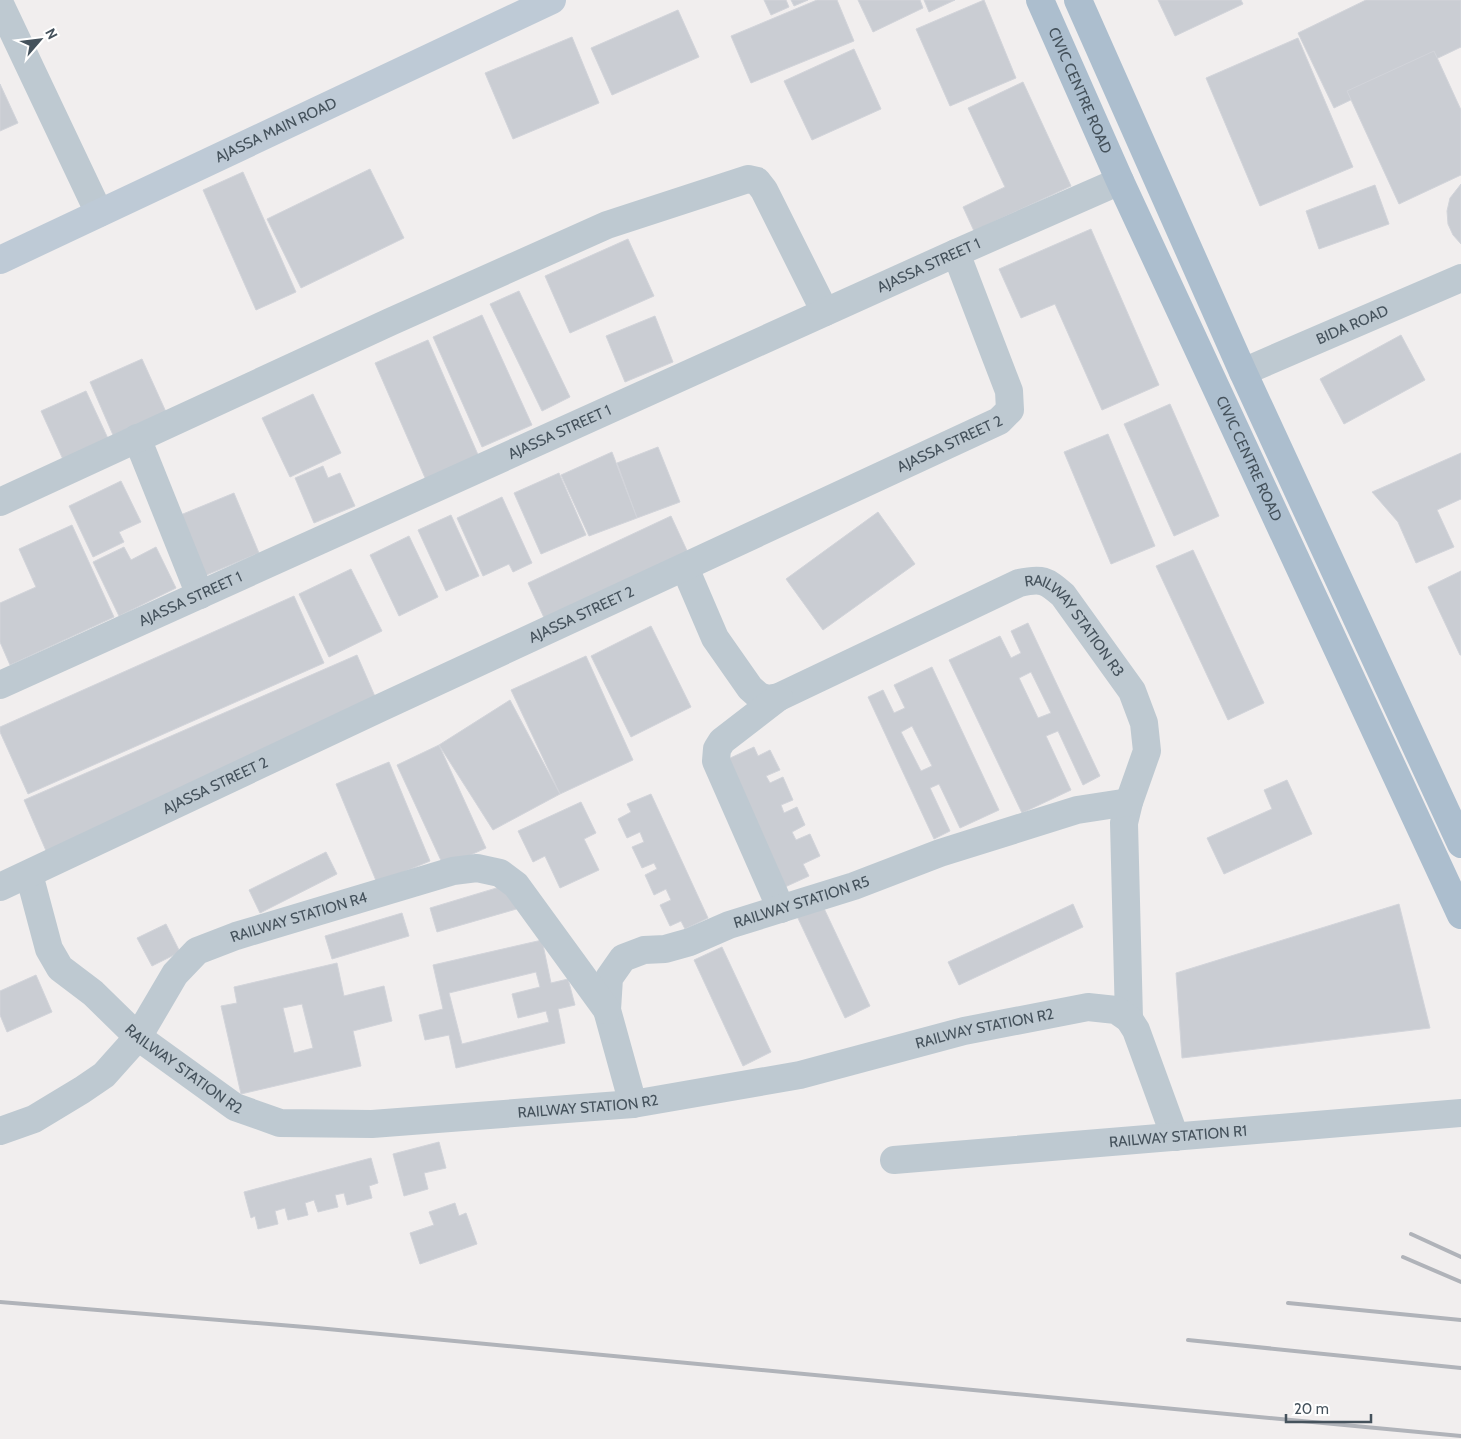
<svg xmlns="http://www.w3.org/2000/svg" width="1461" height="1439" viewBox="0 0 1461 1439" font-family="Cabin,sans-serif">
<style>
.building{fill:#cacdd3;stroke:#d2d4da;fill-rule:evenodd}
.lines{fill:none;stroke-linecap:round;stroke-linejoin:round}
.street{stroke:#bec9d1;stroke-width:28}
.secondary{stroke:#becad6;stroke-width:28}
.primary{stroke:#acbece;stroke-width:28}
.rail{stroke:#b0b3b9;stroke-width:4}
.labels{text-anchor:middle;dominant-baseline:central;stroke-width:4;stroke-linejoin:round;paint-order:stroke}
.street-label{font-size:15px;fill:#45525c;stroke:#fff}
</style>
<rect width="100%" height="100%" fill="#f1eeee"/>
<g class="building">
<path d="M764,0H786L789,7L771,15Z"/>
<path d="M791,0H808L794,6Z"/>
<path d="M817,0H837L854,41L751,83L731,36Z"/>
<path d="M858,0H920L923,8L873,32Z"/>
<path d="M924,0H955L929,12Z"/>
<path d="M984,0L1016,78L950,106L916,29Z"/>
<path d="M1158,0H1241L1243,4L1175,36Z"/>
<path d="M1366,0H1461V47L1334,108L1298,33Z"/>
<path d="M678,10L699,57L612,95L591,48Z"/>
<path d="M572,37L599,103L513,139L485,73Z"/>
<path d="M1298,38L1353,167L1260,206L1206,78Z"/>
<path d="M854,49L881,109L812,140L784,81Z"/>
<path d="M1434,51L1461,110V175L1399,204L1347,91Z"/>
<path d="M1023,82L1071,186L974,231L963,207L1005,187L968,108Z"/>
<path d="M0,84L18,123L0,131Z"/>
<path d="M370,169L404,238L301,288L267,219Z"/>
<path d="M243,172L296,292L256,310L203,190Z"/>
<path d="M1461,184V244L1453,235L1448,224L1447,211L1450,198Z"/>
<path d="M1375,185L1389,224L1319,249L1306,211Z"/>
<path d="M1091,229L1159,385L1102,410L1055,304L1021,318L999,269Z"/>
<path d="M628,239L654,296L570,333L545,276Z"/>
<path d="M519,291L570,397L542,411L490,304Z"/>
<path d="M482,315L532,425L482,447L433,337Z"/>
<path d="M655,316L673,362L625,382L606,336Z"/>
<path d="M1401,335L1425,380L1344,424L1320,379Z"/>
<path d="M428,340L479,457L426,480L375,363Z"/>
<path d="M142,359L166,412L113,435L90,382Z"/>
<path d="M86,391L111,445L66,466L41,411Z"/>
<path d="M313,394L341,453L290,477L262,418Z"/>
<path d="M1170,404L1219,516L1174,536L1124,424Z"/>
<path d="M1108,434L1155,546L1111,564L1064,452Z"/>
<path d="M658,447L680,502L637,518L617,463Z"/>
<path d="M612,452L637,518L589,536L561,475Z"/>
<path d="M1461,453V499L1437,510L1454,547L1416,563L1398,522L1372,492Z"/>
<path d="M323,466L328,478L340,473L355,506L314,523L295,478Z"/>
<path d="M559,473L586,535L541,554L514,493Z"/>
<path d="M121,481L141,522L119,532L124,542L93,557L69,506Z"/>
<path d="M234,493L259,553L204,576L178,516Z"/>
<path d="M502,497L532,563L513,572L509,564L483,576L457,518Z"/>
<path d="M878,512L915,564L823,630L786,579Z"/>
<path d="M451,515L479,576L446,591L418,530Z"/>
<path d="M671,516L689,555L546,622L528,583Z"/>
<path d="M72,525L114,617L10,665L0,642V603L36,587L19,549Z"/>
<path d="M409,536L438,597L399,616L370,555Z"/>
<path d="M124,547L131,560L156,547L176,588L119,616L93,562Z"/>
<path d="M1193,550L1264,703L1228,720L1156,566Z"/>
<path d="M351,569L382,631L329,657L299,594Z"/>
<path d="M1461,571V655H1460L1428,587Z"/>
<path d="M294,596L324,663L28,794L0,732V727Z"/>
<path d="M1028,623L1100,776L1083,785L1058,731L1046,736L1071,790L1022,813L949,660L1000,636L1011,658L1021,653L1011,631ZM1031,672L1051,713L1038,718L1019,678Z"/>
<path d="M651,626L691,707L631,737L591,656Z"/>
<path d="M357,655L380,708L47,853L24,800Z"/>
<path d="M586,656L633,760L560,794L511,690Z"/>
<path d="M932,667L999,810L960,828L939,784L930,788L950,831L934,839L868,697L883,690L894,713L905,708L894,685ZM912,726L932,766L921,771L901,732Z"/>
<path d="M510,700L560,794L493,830L439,745Z"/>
<path d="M439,745L486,848L444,867L397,765Z"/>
<path d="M754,747L758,756L770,750L780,770L766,776L770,783L783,777L793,800L781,805L784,813L797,807L805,825L792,832L796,840L810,834L820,856L803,864L809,876L785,887L726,760Z"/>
<path d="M389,762L430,861L377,883L336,784Z"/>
<path d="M1287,780L1312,834L1224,874L1207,838L1272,809L1264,790Z"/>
<path d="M651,794L708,918L685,929L681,921L670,926L660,905L671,900L666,889L654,895L645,875L657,869L654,863L642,868L632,847L644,842L640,832L627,838L618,819L631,812L627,804Z"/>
<path d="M581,802L596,833L584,839L599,870L560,888L545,856L533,862L518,831Z"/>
<path d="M326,852L337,874L260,913L249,890Z"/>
<path d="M513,883L520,908L437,932L430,908Z"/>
<path d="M821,902L870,1006L845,1018L796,914Z"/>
<path d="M1073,904L1083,927L959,985L948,962Z"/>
<path d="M1399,904L1430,1028L1182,1058L1176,973Z"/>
<path d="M402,913L409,936L332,959L325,936Z"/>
<path d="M166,924L180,952L152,966L137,938Z"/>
<path d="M542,940L551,983L568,979L575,1005L558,1009L565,1043L456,1068L449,1035L425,1040L419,1015L443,1009L433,965ZM536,972L540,987L512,994L518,1018L546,1011L549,1022L462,1044L449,993Z"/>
<path d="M722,947L771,1052L743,1066L694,960Z"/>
<path d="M337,963L344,996L384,986L392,1021L353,1031L361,1066L241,1094L221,1006L237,1003L234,987ZM302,1004L313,1048L294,1053L283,1008Z"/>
<path d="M36,975L52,1012L7,1032L0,1015V991Z"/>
<path d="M439,1142L446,1168L424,1173L428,1189L404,1196L393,1154Z"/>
<path d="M371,1158L378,1183L369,1186L372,1198L347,1205L344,1193L335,1195L338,1207L318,1212L314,1200L305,1203L308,1215L288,1220L285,1208L275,1211L278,1224L258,1229L255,1216L251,1218L244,1192Z"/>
<path d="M455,1203L459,1216L466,1213L477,1244L420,1264L410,1233L434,1225L429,1212Z"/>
</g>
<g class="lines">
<g class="street">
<path d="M0,4L99,213"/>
<path id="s1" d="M1243,372L1461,278"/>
<path d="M137,438L200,595"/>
<path d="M0,502L390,322L607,225L748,179L757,181L764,190L825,312"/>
<path id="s2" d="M685,568L715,638L750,688L759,696L768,699L779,697L1019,583C1042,578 1046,580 1063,595L1132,691L1144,723L1147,751L1129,802L1124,823L1129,1019"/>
<path id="s3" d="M0,685L956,253L1120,181"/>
<path d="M779,697L722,741L717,749L716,761L781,909"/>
<path id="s4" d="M29,874L49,949L60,968L93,993L138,1037L235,1107L280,1123L372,1124L633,1104L800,1075L964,1031L1088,1007L1116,1010L1129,1019L1136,1030L1175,1137"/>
<path id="s5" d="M0,887L380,708L999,421L1010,410L1009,391L956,253"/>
<path id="s6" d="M633,1104L607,1010L609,978L623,958L644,950L665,949L690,942L729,925L854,886L940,853L1077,810L1129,802"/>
<path id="s7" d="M0,1131L34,1119L82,1090L104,1075L138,1037L175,974L197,951L236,936L453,871L477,868L500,873L516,885L607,1010"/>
<path id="s8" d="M894,1160L1461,1113"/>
</g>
<path class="secondary" id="s9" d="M0,260L552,0"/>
<g class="primary">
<path id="s10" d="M1040,0L1120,181L1461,915"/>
<path d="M1078,0L1243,372L1461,844"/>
</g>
<g class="rail">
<path d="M1411,1234L1461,1257"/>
<path d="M1403,1257L1461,1282"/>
<path d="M0,1302L317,1328L1461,1436"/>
<path d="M1288,1303L1461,1320"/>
<path d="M1188,1340L1461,1368"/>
</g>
</g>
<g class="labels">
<g class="street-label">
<text stroke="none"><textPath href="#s10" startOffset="99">CIVIC CENTRE ROAD</textPath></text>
<text stroke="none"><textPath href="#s9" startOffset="305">AJASSA MAIN ROAD</textPath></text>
<text stroke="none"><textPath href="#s3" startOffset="1019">AJASSA STREET 1</textPath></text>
<text stroke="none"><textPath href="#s1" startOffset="119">BIDA ROAD</textPath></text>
<text stroke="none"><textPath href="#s3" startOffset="614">AJASSA STREET 1</textPath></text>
<text stroke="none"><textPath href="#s5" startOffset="1048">AJASSA STREET 2</textPath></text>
<text stroke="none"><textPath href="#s10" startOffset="504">CIVIC CENTRE ROAD</textPath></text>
<text stroke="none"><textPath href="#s3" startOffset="209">AJASSA STREET 1</textPath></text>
<text stroke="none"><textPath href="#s5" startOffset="642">AJASSA STREET 2</textPath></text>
<text stroke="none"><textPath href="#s2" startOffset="512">RAILWAY STATION R3</textPath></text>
<text stroke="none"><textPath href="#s5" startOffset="238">AJASSA STREET 2</textPath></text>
<text stroke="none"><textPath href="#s6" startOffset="342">RAILWAY STATION R5</textPath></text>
<text stroke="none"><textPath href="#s7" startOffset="382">RAILWAY STATION R4</textPath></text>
<text stroke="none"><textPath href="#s4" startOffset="1085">RAILWAY STATION R2</textPath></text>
<text stroke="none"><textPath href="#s4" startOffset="260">RAILWAY STATION R2</textPath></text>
<text stroke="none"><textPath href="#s4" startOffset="680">RAILWAY STATION R2</textPath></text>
<text stroke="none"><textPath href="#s8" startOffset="285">RAILWAY STATION R1</textPath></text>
</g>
</g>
<g transform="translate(40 40) rotate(62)" stroke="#ffffff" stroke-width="4" paint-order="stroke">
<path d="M0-4L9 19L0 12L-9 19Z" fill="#45525c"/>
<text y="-8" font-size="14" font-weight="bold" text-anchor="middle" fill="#45525c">N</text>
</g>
<path d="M1286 1414v8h85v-8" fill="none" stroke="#45525c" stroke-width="2.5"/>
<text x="1294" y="1414" font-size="15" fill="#45525c" stroke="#ffffff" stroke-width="4" paint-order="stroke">20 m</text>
</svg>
